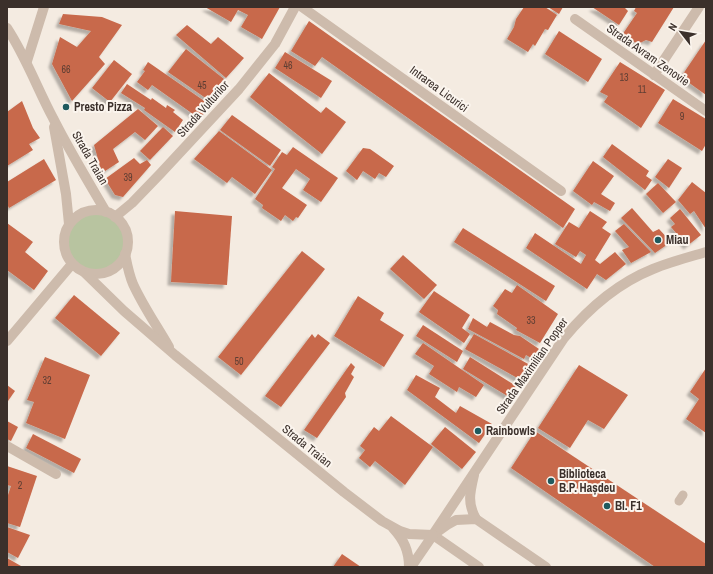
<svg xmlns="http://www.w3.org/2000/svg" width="713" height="574" viewBox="0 0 713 574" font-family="'Archivo Narrow',sans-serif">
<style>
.green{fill:#b8c4a0}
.building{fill:#c8694b;filter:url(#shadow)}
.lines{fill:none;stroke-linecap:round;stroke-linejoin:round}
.service{stroke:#cdbbac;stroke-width:9}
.minor{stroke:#cdbbac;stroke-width:10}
.tertiary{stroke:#cdbbac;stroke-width:10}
.poi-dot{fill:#1f5a5e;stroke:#fbf5ee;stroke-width:1.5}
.labels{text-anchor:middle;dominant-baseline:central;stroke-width:4;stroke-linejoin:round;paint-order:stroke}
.number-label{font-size:10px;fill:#5e3e33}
.street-label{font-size:12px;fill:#3b302b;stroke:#fbf5ee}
.poi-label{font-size:12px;font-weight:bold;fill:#3b302b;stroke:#fbf5ee;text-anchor:start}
</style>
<defs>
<filter id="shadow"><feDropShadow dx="-3.5" dy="3.5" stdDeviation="1" flood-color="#0004"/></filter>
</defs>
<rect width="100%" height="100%" fill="#f4ebe1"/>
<circle class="green" cx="96" cy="242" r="32"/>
<g class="building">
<path d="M205,7H280L262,39L241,27L248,15L238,10L231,22Z"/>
<path d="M524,7H545L557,15L548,30L545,29L535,46L533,44L528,52L507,39L514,27L516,19Z"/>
<path d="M548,7H563L559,14Z"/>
<path d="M592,7H624L628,11L619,25Z"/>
<path d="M636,7H674L652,42L646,40L638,44L622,35L637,13L634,11Z"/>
<path d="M63,14L102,17L122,25L99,57L105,64L72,101L52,64L60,37L77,47L91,31L59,24Z"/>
<path d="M309,21L575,209L563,228L322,57L315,66L291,51Z"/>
<path d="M187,25L211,44L218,37L244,58L226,78L176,35Z"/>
<path d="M559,31L602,59L588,82L545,54Z"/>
<path d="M706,40V95L681,77Z"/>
<path d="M186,49L224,79L207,99L168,72Z"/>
<path d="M285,52L332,81L321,98L275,68Z"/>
<path d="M114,60L132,74L110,102L92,88Z"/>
<path d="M148,62L210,105L200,119L152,85L148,90L137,82L145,71L143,70Z"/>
<path d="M620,62L665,90L641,128L604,102L608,96L600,92Z"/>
<path d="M269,73L321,113L326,107L346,122L322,154L250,97Z"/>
<path d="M127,84L151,100L152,98L166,108L167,105L175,110L173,112L183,120L175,132L144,110L145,108L121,93Z"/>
<path d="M673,99L706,119V144L702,151L658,123Z"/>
<path d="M22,101L33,128L40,138L29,144L33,150L7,166V144L8,143L7,112Z"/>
<path d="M138,109L158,126L145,140L135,132L113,149L119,162L102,173L94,145Z"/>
<path d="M232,115L281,150L270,166L220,130Z"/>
<path d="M163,127L173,136L150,160L140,151Z"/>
<path d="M219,131L272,170L255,194L232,177L227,183L194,159Z"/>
<path d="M612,144L649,171L646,176L652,180L645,190L603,157Z"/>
<path d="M293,147L338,178L321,202L303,190L310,179L296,169L282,188L307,205L298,218L296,217L293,221L285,215L281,221L262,208L263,205L255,199L275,169L272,167L282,152L287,155Z"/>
<path d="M363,148L370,149L394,166L386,177L379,173L375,179L363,171L357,180L346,171Z"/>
<path d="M134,158L140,164L147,160L151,165L123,197L115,195L105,179Z"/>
<path d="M44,159L56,180L9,208L7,204V182Z"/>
<path d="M668,159L682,168L669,188L655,177Z"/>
<path d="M593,161L614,176L601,194L615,203L610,211L594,202L592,205L573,191Z"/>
<path d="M692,182L706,193V229L694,211L690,214L678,200Z"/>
<path d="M658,183L676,202L663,213L646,194Z"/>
<path d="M632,208L653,232L659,229L671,242L655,253L621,218Z"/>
<path d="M680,209L701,235L687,246L671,227L675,224L670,218Z"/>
<path d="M175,211L232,216L227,285L171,282Z"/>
<path d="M590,211L607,222L602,228L611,234L595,260L600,264L615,252L626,264L606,280L597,274L587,289L526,248L535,233L581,264L586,255L580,251L576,257L555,244L569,222L579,228Z"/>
<path d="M7,223L33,242L25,252L48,271L34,290L7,270Z"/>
<path d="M624,224L651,252L631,263L622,250L629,247L615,231Z"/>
<path d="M463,228L555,286L546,301L454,242Z"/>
<path d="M302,251L325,269L241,375L218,357Z"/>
<path d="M403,255L437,285L424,299L390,269Z"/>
<path d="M517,285L558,314L540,343L516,330L517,328L497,314L498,310L493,306L505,289L512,293Z"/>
<path d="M434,291L470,315L462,328L470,334L464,343L419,312Z"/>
<path d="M74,295L120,333L101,356L55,318Z"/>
<path d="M358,296L384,313L380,320L404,335L384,367L334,336Z"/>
<path d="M473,318L487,327L490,322L514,335L520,336L539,349L533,359L526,355L524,359L468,329Z"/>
<path d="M423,325L463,351L457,362L416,336Z"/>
<path d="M312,334L315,338L318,334L330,343L281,407L265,396Z"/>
<path d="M474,334L530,365L521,380L465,349Z"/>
<path d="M423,343L484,385L476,397L459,387L457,392L429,374L434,366L415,354Z"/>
<path d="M45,357L90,375L65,439L26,423L34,402L27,400Z"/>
<path d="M470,357L516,386L509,397L463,369Z"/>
<path d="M351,363L355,367L351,374L354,377L345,393L346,397L317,438L304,430Z"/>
<path d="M579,365L628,395L604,429L588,420L570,448L538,428Z"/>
<path d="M706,368V433L686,419L699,399L690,392Z"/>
<path d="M416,375L440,388L435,397L456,413L460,406L492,424L479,443L407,390Z"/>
<path d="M7,385L15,391L8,401H7Z"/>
<path d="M391,416L433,447L405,485L375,461L370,467L359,458L365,450L360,446L374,427L379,431Z"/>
<path d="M7,421L18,427L11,441L7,439Z"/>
<path d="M445,427L476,452L462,469L431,444Z"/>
<path d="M535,431L706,544V567H655L511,468Z"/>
<path d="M33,434L81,459L74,473L26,448Z"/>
<path d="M7,466L37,476L20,527L7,523V498L11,486L7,485Z"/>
<path d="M7,527L30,535L18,558L7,552Z"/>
<path d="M342,554L361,567H333Z"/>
<path d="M7,558L21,566L20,567H7Z"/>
</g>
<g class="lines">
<path class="service" d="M679,501L683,495"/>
<g class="minor">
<path d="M302,7L561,191"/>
<path d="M575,19L706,111"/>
<path d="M27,61L44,7"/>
<path d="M654,75L699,7"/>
<path d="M115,217L132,203L160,174L239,89L275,44L295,7"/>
<path d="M7,341L72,264"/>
<path d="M7,446L56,474"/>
<path d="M434,533L564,338C588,309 618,283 653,269C670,262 689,257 706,252"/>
</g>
<g class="tertiary">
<path d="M7,28C26,57 37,88 53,118C69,150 88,181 106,212"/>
<path d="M54,127L66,194L69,224"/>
<circle cx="96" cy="242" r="32"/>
<path d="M125,254C127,264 129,275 133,284C143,306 157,326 169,347"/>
<path d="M85,273L124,311L175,355L344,492L382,521L400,531L409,534L433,535L447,525L456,520L476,519L546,567"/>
<path d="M474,475C470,492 467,503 476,519"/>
<path d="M393,528C404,540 409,551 409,567"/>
<path d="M433,535L479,567"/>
<path d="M411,567L433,535"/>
</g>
</g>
<g class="poi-dot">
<circle cx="66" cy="107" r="4"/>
<circle cx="658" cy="240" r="4"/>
<circle cx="478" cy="431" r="4"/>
<circle cx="551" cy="481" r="4"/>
<circle cx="607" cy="506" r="4"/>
</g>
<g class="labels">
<g class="number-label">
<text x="288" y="65">46</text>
<text x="66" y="69">66</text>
<text x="624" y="77">13</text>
<text x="202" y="85">45</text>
<text x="642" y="89">11</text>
<text x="682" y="116">9</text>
<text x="128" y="177">39</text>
<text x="531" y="320">33</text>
<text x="239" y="361">50</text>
<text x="47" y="380">32</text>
<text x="20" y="485">2</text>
</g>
<g class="street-label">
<text transform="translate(648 55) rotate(35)">Strada Avram Zenovie</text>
<text transform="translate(439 89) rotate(36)">Intrarea Licurici</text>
<text transform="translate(203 109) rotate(-48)">Strada Vulturilor</text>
<text transform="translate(90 158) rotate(60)">Strada Traian</text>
<text transform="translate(532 366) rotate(-55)">Strada Maximilian Popper</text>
<text transform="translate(307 446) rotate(39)">Strada Traian</text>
</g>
<g class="poi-label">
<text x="74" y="107">Presto Pizza</text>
<text x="666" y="240">Miau</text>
<text x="486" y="431">Rainbowls</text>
<text x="559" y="474">Biblioteca<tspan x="559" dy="14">B.P. Hașdeu</tspan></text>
<text x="615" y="506">Bl. F1</text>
</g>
</g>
<rect width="713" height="574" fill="none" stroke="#3b302b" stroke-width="16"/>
<g transform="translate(681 32) rotate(301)" stroke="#fbf5ee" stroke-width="3" paint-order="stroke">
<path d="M0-3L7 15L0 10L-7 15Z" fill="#3b302b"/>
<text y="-6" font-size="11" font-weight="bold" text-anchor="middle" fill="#3b302b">N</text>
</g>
</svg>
